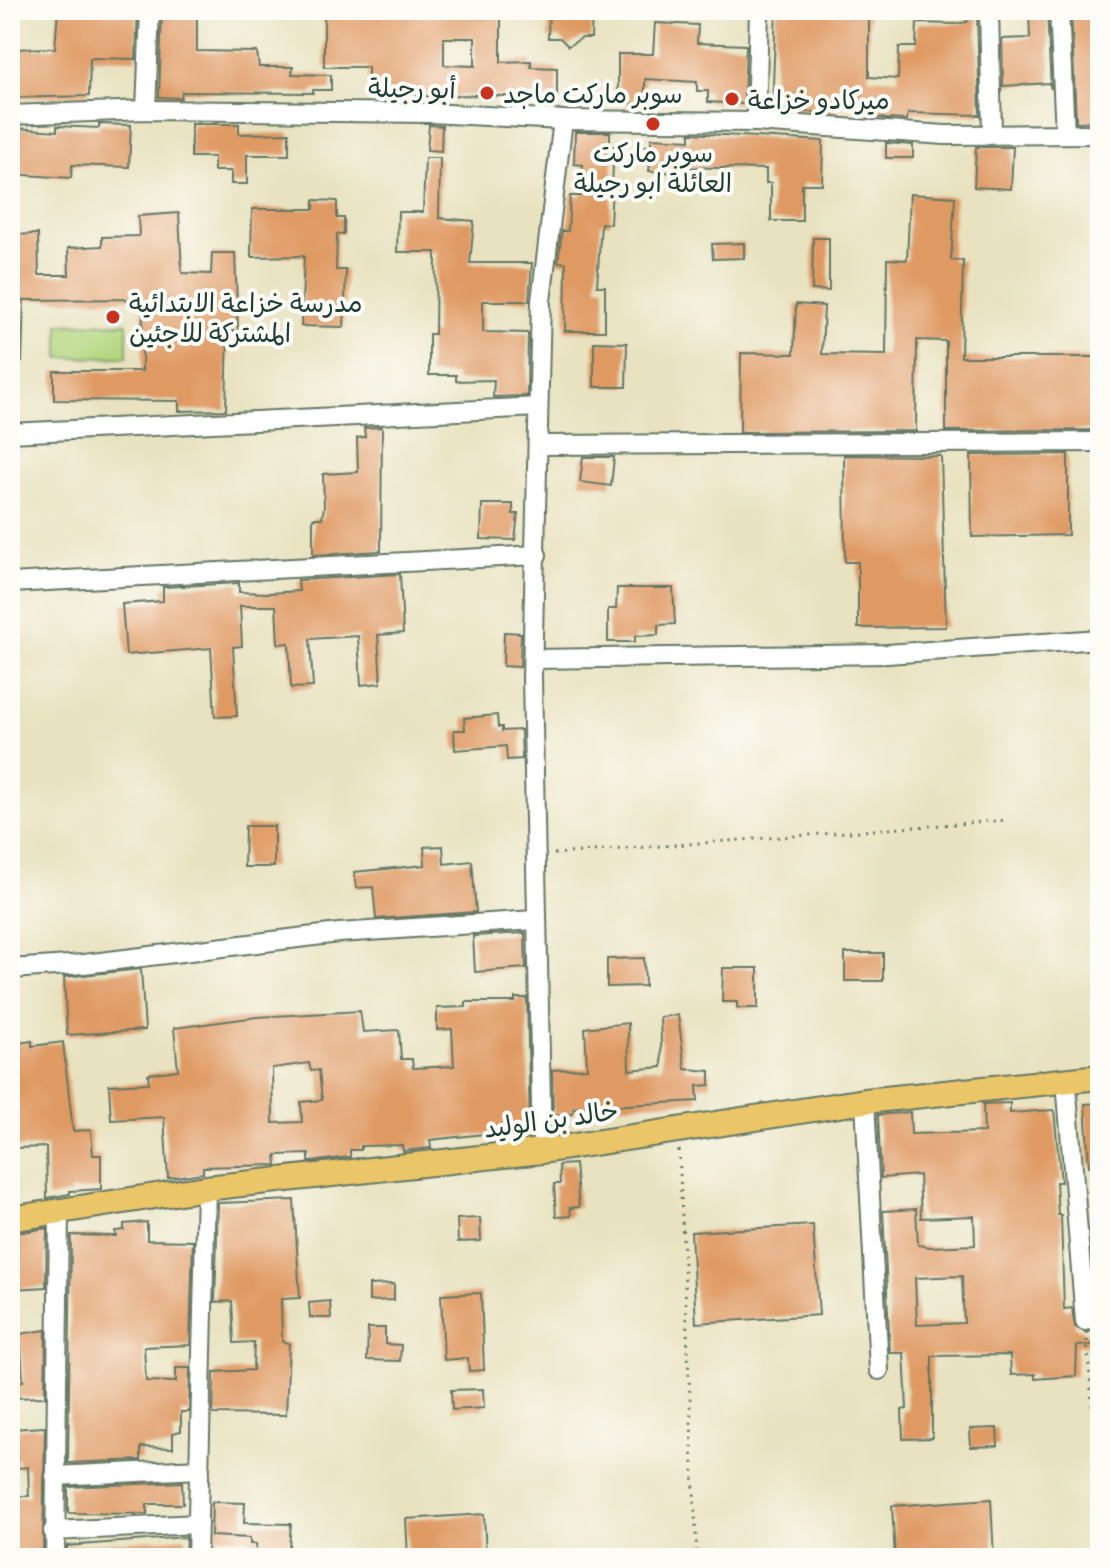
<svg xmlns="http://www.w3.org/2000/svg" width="1110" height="1568" viewBox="0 0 1110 1568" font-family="'Patrick Hand','Playpen Sans Arabic',sans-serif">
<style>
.green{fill:#b3d57d;stroke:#698958;stroke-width:2}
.building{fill:#df9a63;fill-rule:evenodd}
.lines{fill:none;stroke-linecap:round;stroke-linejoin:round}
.minor-casing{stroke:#657765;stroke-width:22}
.major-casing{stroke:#657765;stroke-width:28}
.path{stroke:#657765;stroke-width:3;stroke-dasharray:2 6;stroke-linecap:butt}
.minor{stroke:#fff;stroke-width:18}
.major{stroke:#eac669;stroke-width:24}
.poi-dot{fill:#c8321e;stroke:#fdfcf7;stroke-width:3}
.labels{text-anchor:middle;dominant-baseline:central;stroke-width:8;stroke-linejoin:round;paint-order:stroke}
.street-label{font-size:26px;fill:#1f3d34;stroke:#fdfcf7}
.poi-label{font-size:26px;fill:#1f3d34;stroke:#fdfcf7;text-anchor:start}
</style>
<rect width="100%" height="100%" fill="#fdfcf7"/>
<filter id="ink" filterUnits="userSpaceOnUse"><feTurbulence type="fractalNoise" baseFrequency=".0125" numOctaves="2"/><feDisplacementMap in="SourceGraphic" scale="16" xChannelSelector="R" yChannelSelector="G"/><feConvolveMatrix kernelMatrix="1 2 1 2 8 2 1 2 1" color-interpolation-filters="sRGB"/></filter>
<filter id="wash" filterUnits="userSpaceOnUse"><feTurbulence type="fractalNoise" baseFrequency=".006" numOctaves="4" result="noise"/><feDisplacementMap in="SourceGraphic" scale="32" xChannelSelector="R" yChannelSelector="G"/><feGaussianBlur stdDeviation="1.8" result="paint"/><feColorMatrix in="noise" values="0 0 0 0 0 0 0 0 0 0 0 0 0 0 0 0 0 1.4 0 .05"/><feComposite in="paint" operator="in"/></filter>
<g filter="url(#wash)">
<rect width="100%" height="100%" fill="#e8e2c0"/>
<path class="green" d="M127,323V357L59,358V324Z"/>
<g id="blocks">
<g class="building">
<path d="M58,10H138L136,59L90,58L89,96L10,98V49L55,48Z"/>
<path d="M162,10H197V51L257,52L259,67H293L292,74L331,75V90H313V93L182,92L181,98L159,97Z"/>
<path d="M324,10L501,14V62L531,61V67L557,68V98L475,95L368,98V67H324ZM444,38H475V66L444,65Z"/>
<path d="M549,10H592L591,38H582L568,46L560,38H548Z"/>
<path d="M776,10L869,13V77L898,79L899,47H916L917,23L955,24L967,22V14H977L980,115L908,113L907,120L886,119L872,116L873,102L836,101L835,114L772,109Z"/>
<path d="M1029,10H1047L1051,89L1049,83L1003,86L1002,39L1030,38Z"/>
<path d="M1071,10H1100V121L1076,122Z"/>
<path d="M655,23L698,25L697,43L746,45L744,104L708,102V91H697V82L645,79V104L618,103V54H653Z"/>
<path d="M99,124L131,125L129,167L72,165L71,178L10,174V138H15L16,128L57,131V126L99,128Z"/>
<path d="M191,124H239V134L289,133V155H247V184H231V171H214V157H191Z"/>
<path d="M429,125L442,126L441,151L427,150Z"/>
<path d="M575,132H610V146H614L610,224L601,223L597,286H605V331H565L566,263L558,262L562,231H568L570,196H581L583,165L574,164Z"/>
<path d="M690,133L823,141L822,184H802V221H771V183H766V169L677,167L676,173L649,171L650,163L641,162L642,146H651V138L690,140Z"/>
<path d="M886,143L913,145V158H886Z"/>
<path d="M976,147H1013L1011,189L974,187Z"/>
<path d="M425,158H440L439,218L474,221L470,263H532L529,301H483V332L528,333L527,396L493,397L494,380L456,381V375H429V334H435L436,252H397L398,212H423Z"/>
<path d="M910,194L955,197L951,260L963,261L961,357H1100V430L946,431V341L917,340L916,431L740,432L741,353L794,354L796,304L824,306L822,354L886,355L887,259L907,260Z"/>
<path d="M314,200L337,201V218H344V234H337L336,270H346L344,327L301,326L304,256L251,257L252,209H314Z"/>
<path d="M179,213L182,273L211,274L212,253H235L238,331H228L226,410L179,411V401L54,400V371H142L143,299L24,300L22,362L10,361V235L38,234L39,275H69L68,248L102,246V237L139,236L138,216Z"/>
<path d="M813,238H829V291L812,290Z"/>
<path d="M744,243V258L713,259L712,244Z"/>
<path d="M594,342L627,343L626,387H594Z"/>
<path d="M382,427L381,551L313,555V518H322L324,507L323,474L358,472L357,438L365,437L364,428Z"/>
<path d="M1068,454V535L972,537L971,455Z"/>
<path d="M844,455L941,456L946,627L858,628V562H845Z"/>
<path d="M583,457H614L611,486L580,482Z"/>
<path d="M482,504H513V514H518L515,540L481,539Z"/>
<path d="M400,574L403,633L378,635L381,683L361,685L358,636L310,639L313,687L291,688L289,643L278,644L276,606H240L242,646L233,647L237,716L215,717L211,648L126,655L122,604L163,601V587L239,583V592L269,593L299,591L298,580Z"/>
<path d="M617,588H673L675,624L658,625V635L635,636V642H608V609H616Z"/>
<path d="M504,632L521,633L520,667L503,666Z"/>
<path d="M497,715L498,727H502V731L521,730L522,759L507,760L506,746L455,750L454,730H465L464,718Z"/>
<path d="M245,826H274V867H244Z"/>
<path d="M443,846L444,864L472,861L476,912L376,919L373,887L356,888L354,872L425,865L424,847Z"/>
<path d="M525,933L526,968L475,972L473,936Z"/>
<rect x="845" y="953" width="38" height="28"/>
<path d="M644,958L645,986L607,987V959Z"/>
<path d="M723,968H758V1008H737V1002H722Z"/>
<path d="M141,969L145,1030L67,1035L64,977Z"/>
<path d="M515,998H527L530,1129L430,1140L431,1148L403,1151L402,1145L361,1146V1150H350V1157L309,1162V1154L276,1155L277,1165L203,1167V1173L168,1178L164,1117L111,1120L109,1085L149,1083L148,1074L178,1070L174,1028L257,1017L360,1011L363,1032L399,1030L401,1059H412L413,1068L454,1066L452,1029L437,1030V1008L466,1007V1002H515ZM309,1063L311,1071L319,1070L322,1100L301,1102L302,1122L273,1123L272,1068Z"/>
<path d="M678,1015L685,1069L710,1071V1085L697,1086L698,1101L573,1108V1114L553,1115L552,1070L587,1068L585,1028L628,1023L629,1070L662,1067L660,1017Z"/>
<path d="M32,1041V1046L63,1042L73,1131L91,1130L93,1155H101V1189L70,1191V1194L47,1198L46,1147L16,1148L10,1044Z"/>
<path d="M1010,1103V1113L1054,1110L1061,1182H1056L1058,1215H1061L1064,1309L1072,1308L1075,1327L1087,1333L1095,1327L1096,1306H1100V1344L1077,1346L1076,1376L1048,1378L1035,1379V1374L1011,1375L1010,1355L932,1356V1438L903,1439L902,1410L907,1409L904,1353H890L883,1211L916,1209L918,1245L930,1247L975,1245L974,1216L921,1218L919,1175L881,1178L878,1115L910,1112L911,1134L984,1132L983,1104ZM962,1276L964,1323L917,1325L915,1278Z"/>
<path d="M1100,1103V1166H1089L1085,1104Z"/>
<path d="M575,1164L579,1207L570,1208L571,1216L556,1217L554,1184H560L559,1165Z"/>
<path d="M294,1200L300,1298L281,1299L282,1342L289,1343L286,1415L213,1414L214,1372L253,1370L254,1342L234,1343L232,1301L215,1302L218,1203Z"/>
<path d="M480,1218L481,1241L458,1242L457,1219Z"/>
<path d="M147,1222V1240L193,1241L190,1345L144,1347L146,1381L176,1382V1368H190L189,1412H181V1431L173,1433V1448L141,1447V1460L68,1463L71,1235L116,1236L115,1231L124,1230V1224Z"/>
<path d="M813,1225L819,1315L696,1323L691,1232Z"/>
<path d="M47,1228L46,1287L14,1289L10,1234Z"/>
<path d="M394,1284V1300L369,1301V1285Z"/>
<path d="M481,1293L484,1370L469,1371L468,1358L444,1360L441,1295Z"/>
<path d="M330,1301L331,1318H310L309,1303Z"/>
<path d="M368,1328H385V1344L401,1345L400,1361L367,1360Z"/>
<path d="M46,1330L45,1397L10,1398V1382L23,1381L21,1348L14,1349L13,1335Z"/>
<path d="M483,1389L484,1408L452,1410L451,1390Z"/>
<path d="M45,1427L43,1558H10V1496H29L28,1467L18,1468V1458L10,1459V1429Z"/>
<path d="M997,1428L998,1446L971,1447L970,1429Z"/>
<path d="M182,1482L183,1504H147V1514L68,1513V1487Z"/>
<path d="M991,1499L994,1558H895L892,1506Z"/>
<path d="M212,1502L245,1503L244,1523L291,1524L288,1558H256V1544H250V1538L211,1536Z"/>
<path d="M484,1514L486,1558H408L406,1519Z"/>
<path d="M186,1537L185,1558H67V1546Z"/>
</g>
</g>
</g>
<g filter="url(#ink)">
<use href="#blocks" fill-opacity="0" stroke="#657765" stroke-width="2"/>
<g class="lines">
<g class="minor-casing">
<g id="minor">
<path d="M989,10L992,133"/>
<path d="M1059,10L1065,133"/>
<path d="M146,110L150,10"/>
<path d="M10,115L146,110L430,113L563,120L756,122L945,135L1100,134"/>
<path d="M756,122L759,10"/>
<path d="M10,433L538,407"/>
<path d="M538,445L1100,442"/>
<path d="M10,583L537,555"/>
<path d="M533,659L887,654L1100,639"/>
<path d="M10,969L84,964L339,933L535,920"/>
<path d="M1066,1080L1085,1321"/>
<path d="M865,1101L879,1370"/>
<path d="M542,1151L532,678L541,301L563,120"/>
<path d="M55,1476L200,1469"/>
<path d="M53,1531L198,1524"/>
<path d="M55,1558L59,1212"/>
<path d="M197,1558L206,1188"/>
</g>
</g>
<g class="major-casing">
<path id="major" d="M10,1219L206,1188L542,1151L865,1101L1100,1077"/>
</g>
<g class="path">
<path d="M554,854L1008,820"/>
<path d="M679,1150L697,1558"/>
<path d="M1087,1340L1100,1503"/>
</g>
<use href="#minor" class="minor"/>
<use href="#major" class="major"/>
</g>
</g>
<g class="poi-dot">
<circle cx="487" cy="93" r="8"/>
<circle cx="732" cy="99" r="8"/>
<circle cx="653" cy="124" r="8"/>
<circle cx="113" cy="317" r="8"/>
</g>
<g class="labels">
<g class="street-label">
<text transform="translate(412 88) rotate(1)">أبو رجيلة</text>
<text transform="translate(551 1119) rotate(-8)">خالد بن الوليد</text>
</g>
<g class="poi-label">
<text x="503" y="93">سوبر ماركت ماجد</text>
<text x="748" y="99">ميركادو خزاعة</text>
<text x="653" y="152" text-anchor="middle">سوبر ماركت<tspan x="653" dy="30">العائلة ابو رجيلة</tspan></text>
<text x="129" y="302">مدرسة خزاعة الابتدائية<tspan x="129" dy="30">المشتركة للاجئين</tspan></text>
</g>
</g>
<rect width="1110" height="1568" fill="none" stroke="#fdfcf7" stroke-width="40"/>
</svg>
